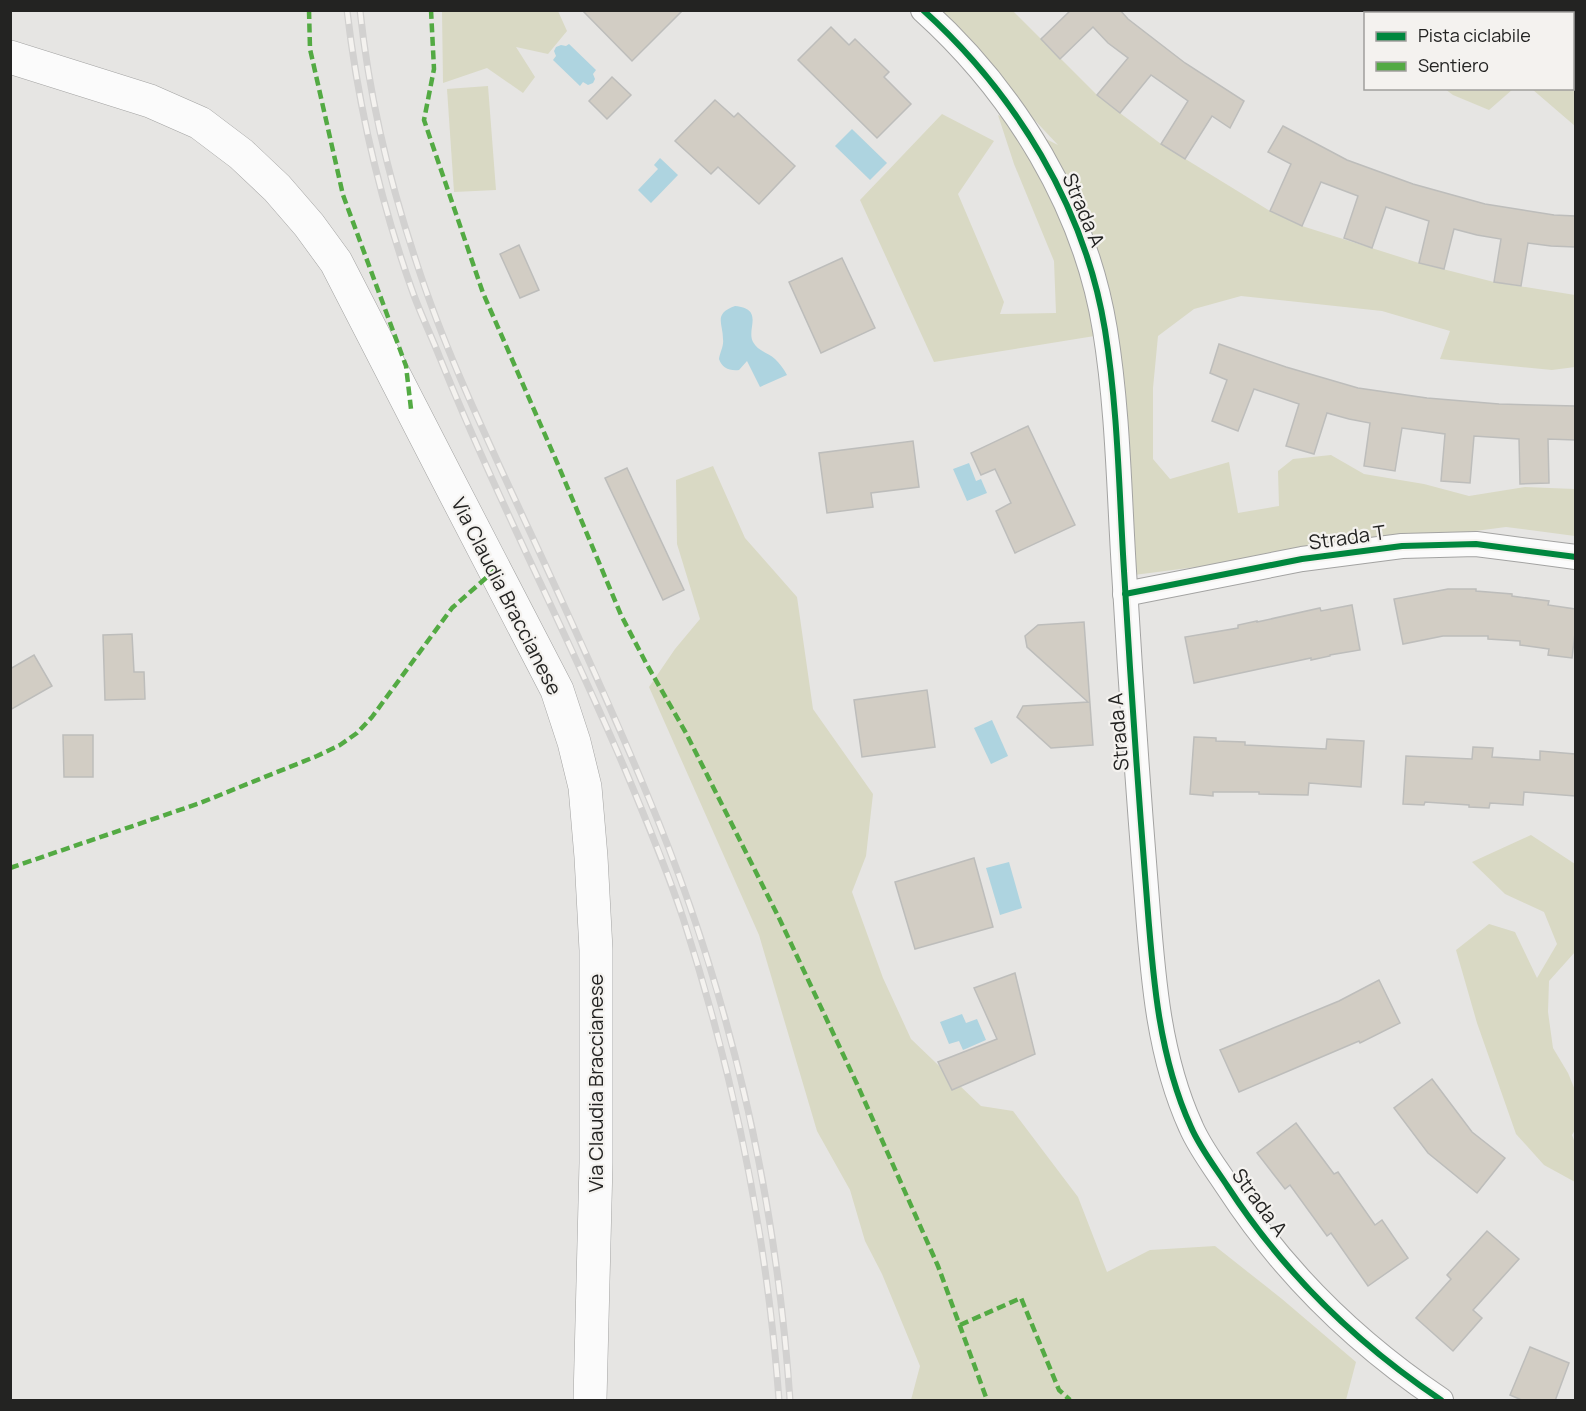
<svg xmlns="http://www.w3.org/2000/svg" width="1586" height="1411" viewBox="0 0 1586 1411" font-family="Manrope,sans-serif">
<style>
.green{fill:#d9d9c4}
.water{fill:#aed4e0}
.building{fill:#d2cdc4;stroke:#bdbdbb;stroke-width:1.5}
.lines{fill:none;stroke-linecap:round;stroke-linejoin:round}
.minor-casing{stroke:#a3a3a2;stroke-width:26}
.secondary-casing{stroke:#a3a3a2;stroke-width:34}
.minor{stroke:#fbfbfb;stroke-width:24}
.secondary{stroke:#fbfbfb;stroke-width:33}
.rail-casing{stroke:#d2d1d0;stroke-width:7}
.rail{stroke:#f4f2ef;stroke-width:4.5;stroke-dasharray:14;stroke-linecap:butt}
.quiet{stroke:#53aa43;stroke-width:4.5;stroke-dasharray:9 4.5;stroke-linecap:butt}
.cycleway-casing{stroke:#f4f2ef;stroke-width:10}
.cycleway{stroke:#00873e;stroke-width:6}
.labels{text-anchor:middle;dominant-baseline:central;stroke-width:4.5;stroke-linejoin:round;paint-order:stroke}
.street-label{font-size:20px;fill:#232322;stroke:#f4f2ef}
</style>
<rect width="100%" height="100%" fill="#e6e5e3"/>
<g class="green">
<path d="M1557,10L1560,13L1399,14L1398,11Z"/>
<path d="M442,11H558L567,31L548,54L516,47L535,77L523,93L487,68L443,83Z"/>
<path d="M932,11H1013L1097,95L1120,113L1161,144L1270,211L1302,226L1419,263L1494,282L1575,295V367L1552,370L1440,359L1450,331L1382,311L1241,296L1194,309L1158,336L1153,388V459L1170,479L1229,462L1238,513L1279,506L1278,471L1293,459L1331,455L1364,474L1424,484L1469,496L1525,487L1575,489V536L1506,527L1134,575L1113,333L934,362L860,200L942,114L994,141L958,194L1004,302L1000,314L1056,313L1054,261L1014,164L998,115L1058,145Z"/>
<path d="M1573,75H1575V126L1532,89L1572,88Z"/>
<path d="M488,86L496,190L454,192L447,89Z"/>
<path d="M1445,89H1513L1489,110L1453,95Z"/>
<path d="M713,466L745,538L797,597L813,709L873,794L866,856L852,892L883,978L911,1039L981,1106L1013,1111L1078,1197L1107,1272L1150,1250L1215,1246L1282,1299L1356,1362L1346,1400H911L920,1366L882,1274L865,1241L850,1190L817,1131L759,935L649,687L675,649L700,619L677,544L676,480Z"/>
<path d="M1531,835L1575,864V952L1549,981L1548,1012L1553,1048L1568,1073L1575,1090V1130L1572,1135L1575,1143V1182L1544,1165L1516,1134L1477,1023L1456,950L1489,924L1515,932L1537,978L1557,944L1544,912L1505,894L1472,862Z"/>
</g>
<g class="water">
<path d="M569,44L596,70L593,74L595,79L593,83L588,85L583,82L580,86L553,60L556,56L554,51L556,47L561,45L566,46Z"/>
<path d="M852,129L887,163L870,180L835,146Z"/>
<path d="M660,158L678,175L651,203L638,190L658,169L654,165Z"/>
<path d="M735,306C765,309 746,329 753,342C758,351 768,353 775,359C780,364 784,369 787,375L760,387L747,361L739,370C729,371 722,368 719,359C720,352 724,346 723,339C723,323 713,314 735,306Z"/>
<path d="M969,463L976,481L981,479L987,493L967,501L953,469Z"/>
<path d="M992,720L1008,756L991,764L974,728Z"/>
<path d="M1009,862L1022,908L1000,915L986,868Z"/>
<path d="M962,1014L966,1023L977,1019L986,1040L963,1050L959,1041L949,1044L940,1022Z"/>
</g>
<g class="building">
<path d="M582,10H683L632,61Z"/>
<path d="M1071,10H1120L1128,19L1185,63L1244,101L1230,128L1212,116L1185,159L1161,144L1188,101L1151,75L1120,113L1097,95L1128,58L1108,43L1093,27L1060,59L1041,39Z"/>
<path d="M831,27L849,45L855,39L889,72L884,77L911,104L877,138L798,60Z"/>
<path d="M612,77L631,95L607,119L589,101Z"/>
<path d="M715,100L734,117L738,113L795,166L759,204L718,167L711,174L675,141Z"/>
<path d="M1283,126L1347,160L1413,184L1485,204L1554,215L1575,216V247L1551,246L1528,243L1521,286L1494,282L1501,239L1477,235L1454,229L1444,269L1419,263L1429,221L1386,207L1372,248L1344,238L1358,196L1321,182L1302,226L1270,211L1291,164L1268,152Z"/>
<path d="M519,245L539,290L520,298L500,254Z"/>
<path d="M842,258L875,328L821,353L789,282Z"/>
<path d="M1219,344L1286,367L1358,388L1427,398L1499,404L1575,406V440L1548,439L1549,483L1520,484L1519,439L1474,436L1470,483L1441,481L1445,434L1402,428L1395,471L1364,466L1370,423L1349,419L1327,413L1314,454L1286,446L1299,404L1254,389L1238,431L1212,421L1227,380L1210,373Z"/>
<path d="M1028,426L1075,525L1015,553L996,511L1011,503L995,469L981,475L971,453Z"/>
<path d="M913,441L919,487L871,493L873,507L827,513L819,453Z"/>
<path d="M627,468L684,590L663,600L605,478Z"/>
<path d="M1448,589H1476V591L1512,594V596L1549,601L1548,605L1575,609V633L1572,658L1548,655L1549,649L1520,645V641L1488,639V636H1443L1403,644L1394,599Z"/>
<path d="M1352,605L1360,650L1330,655V656L1311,660V658L1194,683L1185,637L1238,628V625L1257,621V622L1320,608L1321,611Z"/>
<path d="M1084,622L1093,745L1051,748L1017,717L1023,706L1088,702L1027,647L1025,636L1038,625Z"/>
<path d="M132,634L134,672H144L145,699L105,700L103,635Z"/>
<path d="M34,655L52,686L10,710V669Z"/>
<path d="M927,690L935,747L862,757L854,700Z"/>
<path d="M63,735H93V777H64Z"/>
<path d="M1194,737L1216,738V741L1245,742V745L1326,749L1327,739L1364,741L1361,787L1309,783L1308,795L1259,794V792H1213V796L1190,794Z"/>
<path d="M1473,747L1493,748L1492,757L1540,760V751L1575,754V796L1524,792L1523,805L1490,803L1489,808L1469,807V805L1425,802L1424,805L1403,804L1406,756L1472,759Z"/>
<path d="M974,858L993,927L915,949L895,882Z"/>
<path d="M1015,973L1035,1054L952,1090L938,1062L997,1039L974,988Z"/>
<path d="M1379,980L1400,1023L1360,1043L1359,1041L1239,1092L1220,1050L1339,1001Z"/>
<path d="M1432,1079L1472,1132L1505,1158L1477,1193L1428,1153L1394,1108Z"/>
<path d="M1296,1123L1334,1174L1338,1172L1375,1225L1382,1220L1408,1258L1368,1286L1331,1233L1327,1236L1290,1185L1285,1189L1257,1153Z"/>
<path d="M1487,1231L1519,1259L1473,1310L1482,1318L1453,1351L1416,1318L1451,1279L1447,1275Z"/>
<path d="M1530,1347L1569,1363L1555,1401H1524L1510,1395Z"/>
</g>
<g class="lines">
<g class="minor-casing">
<g id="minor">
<path d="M923,10C1015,93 1085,207 1105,330C1118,410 1119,491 1124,571C1130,673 1137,774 1145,875C1152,960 1155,1048 1191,1127C1200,1148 1215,1167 1228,1187C1284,1273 1356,1343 1441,1400"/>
<path d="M1125,594L1302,559L1402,546L1476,544L1576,557"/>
</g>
</g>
<g class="secondary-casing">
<path id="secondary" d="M10,57L150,101L200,123L241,154L277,188L309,225L336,262L445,474L557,690L574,742L585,787L591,857L596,950V1163L590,1400"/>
</g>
<use href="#minor" class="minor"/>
<use href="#secondary" class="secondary"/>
<g class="rail-casing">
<g id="rail">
<path d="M347,10C358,105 380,200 412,290C420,313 431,335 440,358C496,497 565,629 624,767C645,817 666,867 683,918C734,1075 767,1236 779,1400"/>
<path d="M360,10C369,96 389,180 416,261C443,345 481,426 518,506C562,601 607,697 647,794C728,987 776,1193 790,1400"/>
</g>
</g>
<use href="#rail" class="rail"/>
<g class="quiet">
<path d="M309,10L310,49L343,195L406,366L411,409"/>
<path d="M431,10L434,69L424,120L483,293L556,460L621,615L646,663L686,733L780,920L857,1084L938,1266L987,1400"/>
<path d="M10,868L200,803L317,756L340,745L357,733L372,717L452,608L495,570"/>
<path d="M960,1325L1021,1298L1059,1390L1070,1400"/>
</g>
<g class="cycleway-casing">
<g id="cycleway">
<path d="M923,10C1015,93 1085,207 1105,330C1118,410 1119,491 1124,571C1130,673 1137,774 1145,875C1152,960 1155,1048 1191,1127C1200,1148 1215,1167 1228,1187C1284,1273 1356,1343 1441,1400"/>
<path d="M1125,594L1302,559L1402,546L1476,544L1576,557"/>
</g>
</g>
<use href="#cycleway" class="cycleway"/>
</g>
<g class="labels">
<g class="street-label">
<text transform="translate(1084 210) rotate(67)">Strada A</text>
<text transform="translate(1347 537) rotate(-8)">Strada T</text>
<text transform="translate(507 596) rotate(63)">Via Claudia Braccianese</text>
<text transform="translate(1118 732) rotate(-95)">Strada A</text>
<text transform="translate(595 1083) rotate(-90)">Via Claudia Braccianese</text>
<text transform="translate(1260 1202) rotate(54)">Strada A</text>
</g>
</g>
<rect width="1586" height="1411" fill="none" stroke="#232322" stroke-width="24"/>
<rect x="1364" y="12" width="210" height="78" fill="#f4f2ef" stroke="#a09f9d" stroke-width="1.5"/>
<rect x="1376" y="32" width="30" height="9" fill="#00873e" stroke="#a09f9d" stroke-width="1.5"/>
<text x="1418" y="42" font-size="18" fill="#232322">Pista ciclabile</text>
<rect x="1376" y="62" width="30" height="9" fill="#53aa43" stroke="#a09f9d" stroke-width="1.5"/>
<text x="1418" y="72" font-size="18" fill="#232322">Sentiero</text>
</svg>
